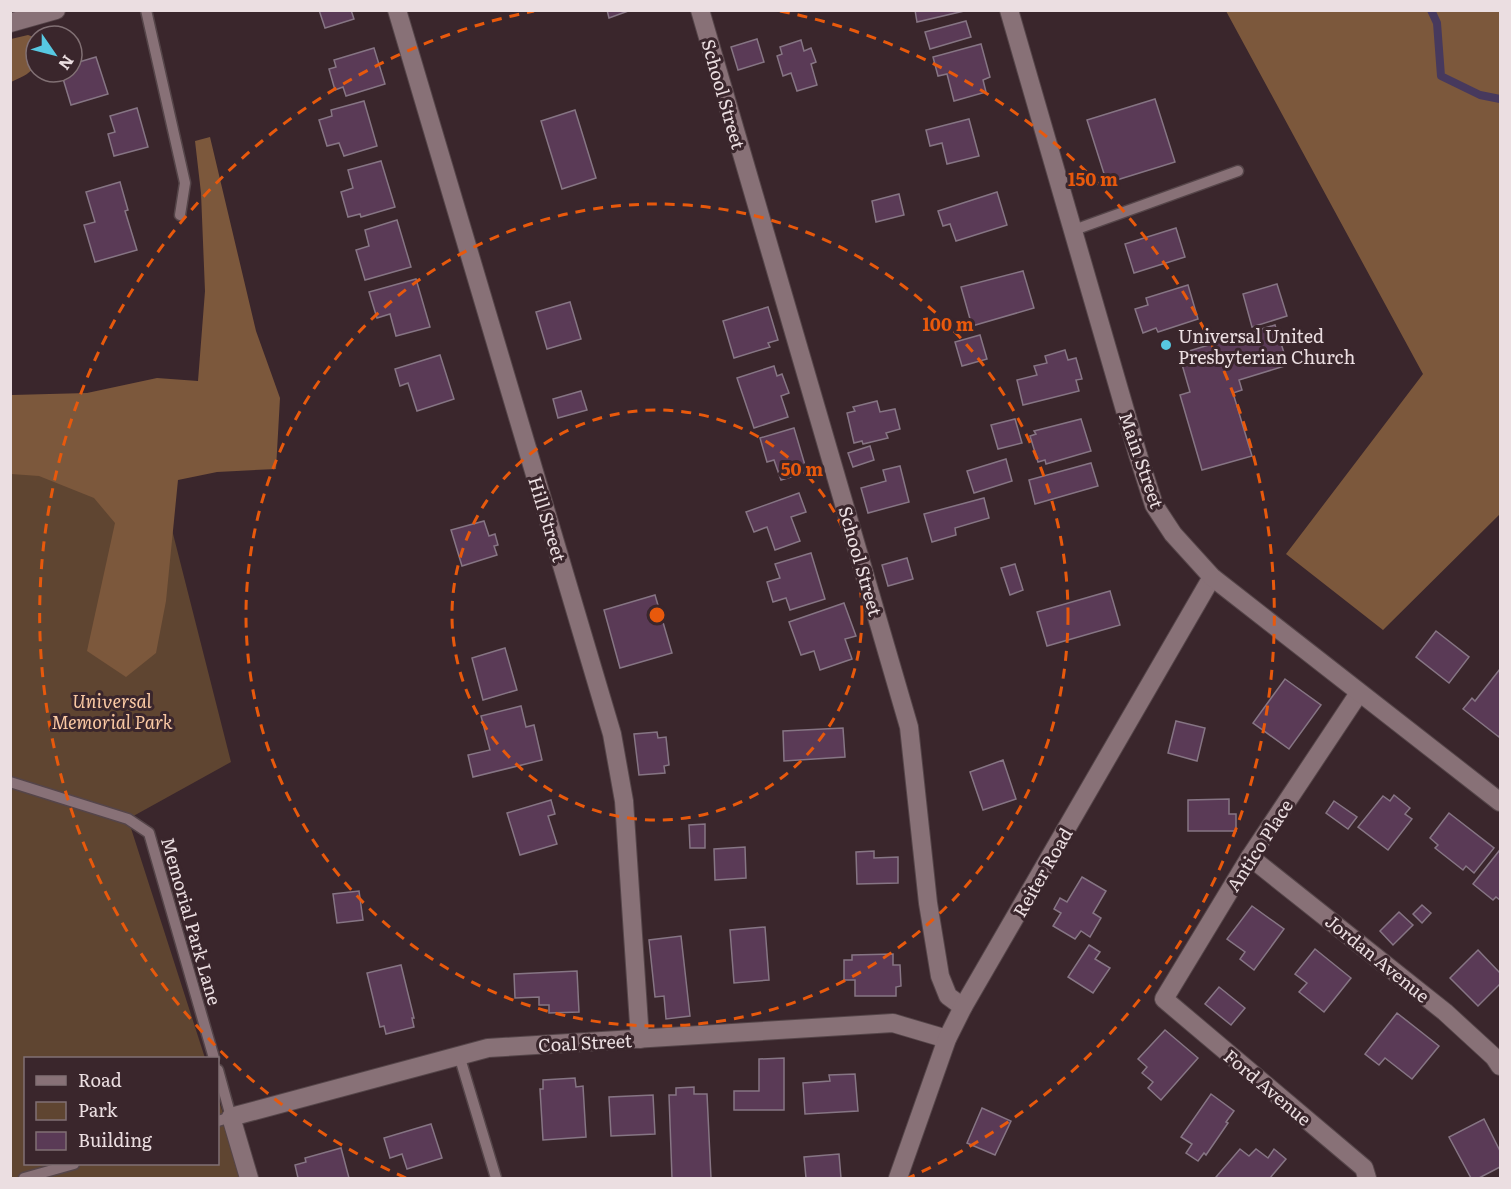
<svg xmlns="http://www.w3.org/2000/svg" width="1511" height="1189" viewBox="0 0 1511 1189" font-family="Literata,serif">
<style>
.green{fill:#5f4531}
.forest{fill:#7c583c}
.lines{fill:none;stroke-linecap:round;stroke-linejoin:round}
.stream{stroke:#47395d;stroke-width:8}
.building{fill:#5a3a56;stroke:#867584;stroke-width:1.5}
.service-casing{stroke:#554549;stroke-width:13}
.minor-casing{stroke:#554549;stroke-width:20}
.tertiary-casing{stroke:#554549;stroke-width:20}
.service{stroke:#887177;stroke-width:10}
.minor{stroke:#887177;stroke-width:18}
.tertiary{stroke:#887177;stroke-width:18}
.ring{fill:none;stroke:#e8590c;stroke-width:3;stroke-dasharray:10 8}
.poi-dot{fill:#57c9e2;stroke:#3a262c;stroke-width:2}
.labels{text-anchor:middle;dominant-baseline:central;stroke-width:6;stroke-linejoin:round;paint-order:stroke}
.street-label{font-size:18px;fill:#ebdee1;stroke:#3a262c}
.poi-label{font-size:18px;fill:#ebdee1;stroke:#3a262c;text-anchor:start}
.park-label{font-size:18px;font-style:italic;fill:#fac9a4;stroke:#3a262c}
.centre{fill:#e8590c;stroke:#3a262c;stroke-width:3}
.ring-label{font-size:18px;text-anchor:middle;font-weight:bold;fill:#e8590c;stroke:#3a262c;stroke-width:6;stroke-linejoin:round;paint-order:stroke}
</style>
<rect width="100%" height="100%" fill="#3a262c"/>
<path class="green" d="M138,396L231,762L128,819L205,1058H26V1164H218V1098L244,1178H11V429Z"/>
<g class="forest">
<path d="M1226,11H1500V514L1383,630L1286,554L1423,374Z"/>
<path d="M28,35L36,38C36,67 39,70 11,82V39Z"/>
<path d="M210,137L256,331L280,398L276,469L217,472L178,480L166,601L156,653L126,677L87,651L115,523L94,498L39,476L11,474V390L12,395L87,393L157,378L198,381L205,291L201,193L195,141Z"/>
</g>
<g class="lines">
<path class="stream" d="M1431,10L1437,23L1441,76L1480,95L1500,99"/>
</g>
<g class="building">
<path d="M319,10H351L354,19L325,28Z"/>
<path d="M607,10H631L609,18Z"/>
<path d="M915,10H963L964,11L917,22Z"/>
<path d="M966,21L971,37L930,49L925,32Z"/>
<path d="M757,39L764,62L738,70L731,47Z"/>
<path d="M801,40L804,51L811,48L816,62L811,64L817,85L797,91L791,73L783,76L777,56L782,54L780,47Z"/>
<path d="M981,44L990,77L983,80L986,92L954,101L947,74L938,76L933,57Z"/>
<path d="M374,48L385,84L346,96L343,87L335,90L329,69L336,67L334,60Z"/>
<path d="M96,57L108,94L71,105L61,72H72V64Z"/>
<path d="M1155,99L1175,162L1107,183L1087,120Z"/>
<path d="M364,101L377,146L344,156L339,143L327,146L319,120L332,116L331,110Z"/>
<path d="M137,108L148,147L114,156L108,134L115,132L110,116Z"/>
<path d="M575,110L596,178L562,189L541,121Z"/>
<path d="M969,119L979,156L947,164L942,143L930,146L926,130Z"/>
<path d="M381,161L395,207L361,217L360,214L348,217L341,192L353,188L348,170Z"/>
<path d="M120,182L128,210L125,211L137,250L95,262L84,225L95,222L86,192Z"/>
<path d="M997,192L1007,225L956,241L950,224L943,226L938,211Z"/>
<path d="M899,194L904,215L876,222L872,201Z"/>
<path d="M397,220L411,267L365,280L356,250L369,246L365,230Z"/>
<path d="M1176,228L1185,257L1134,273L1125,244Z"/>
<path d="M1023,271L1034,308L972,326L961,287Z"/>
<path d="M416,279L430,327L396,336L390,314L377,318L369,292Z"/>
<path d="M1277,284L1287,316L1252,327L1243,294Z"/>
<path d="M1188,285L1198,319L1158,332L1156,328L1143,333L1135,309L1148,305L1146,298Z"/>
<path d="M570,302L581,339L547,349L536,312Z"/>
<path d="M768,307L778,340L768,343L770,347L734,358L723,321Z"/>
<path d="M1275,325L1288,365L1239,380L1242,390L1233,393L1252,456L1202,470L1180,395L1190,392L1179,354Z"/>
<path d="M980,335L987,359L962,366L955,342Z"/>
<path d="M1065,350L1068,360L1076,358L1082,379L1076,380L1079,391L1023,405L1017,380L1037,375L1034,366L1047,363L1045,356Z"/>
<path d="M440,355L454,399L417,411L408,383L400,386L395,369Z"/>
<path d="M774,366L777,376L782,374L789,393L781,396L788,417L754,428L737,378Z"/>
<path d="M581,391L587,410L558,418L553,399Z"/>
<path d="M877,401L880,412L895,409L900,429L886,433L888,438L863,444L862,441L854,443L847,413L855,411L853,407Z"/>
<path d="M1015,419L1022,443L998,449L991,425Z"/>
<path d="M1081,419L1091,451L1046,464L1045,460L1038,462L1030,436L1036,434L1034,431Z"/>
<path d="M794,428L807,472L781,480L774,460L767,462L760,438Z"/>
<path d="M870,446L874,460L853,467L848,453Z"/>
<path d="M1006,459L1012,481L974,493L967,471Z"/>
<path d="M1091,463L1098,486L1035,504L1029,480Z"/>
<path d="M900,466L909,502L868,513L861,488L886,481L883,470Z"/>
<path d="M799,493L806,512L791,517L800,541L775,550L767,527L754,532L746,512Z"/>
<path d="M984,498L989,518L955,528L956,535L932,542L924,514Z"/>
<path d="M484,521L489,536L495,534L498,545L494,546L497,555L462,566L451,530Z"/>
<path d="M811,553L825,599L790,610L786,598L773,602L767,582L780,578L775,564Z"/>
<path d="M907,558L913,579L888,586L882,565Z"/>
<path d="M1015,564L1023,590L1010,595L1001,568Z"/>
<path d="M1110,591L1120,625L1047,646L1037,612Z"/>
<path d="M655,595L672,653L620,668L604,610Z"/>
<path d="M844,603L856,636L845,639L852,659L820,670L814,651L801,655L789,622Z"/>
<path d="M1436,631L1469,657L1449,683L1416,657Z"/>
<path d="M505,648L517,690L483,700L472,658Z"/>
<path d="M1500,669V734L1499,737L1463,709L1472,698L1475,701Z"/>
<path d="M1285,679L1321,705L1289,749L1253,723Z"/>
<path d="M521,706L526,727L534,725L542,760L473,777L468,755L490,750L481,716Z"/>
<path d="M1176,721L1205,728L1197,761L1168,753Z"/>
<path d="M843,728L845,757L784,761L783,731Z"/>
<path d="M657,732L658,738L666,737L669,765L664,766L665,773L639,775L634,734Z"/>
<path d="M1003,760L1016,799L983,810L970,772Z"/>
<path d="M1394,795L1410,808L1405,814L1412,819L1388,850L1358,827L1383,796L1390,801Z"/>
<path d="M1229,799V814H1236V831H1188V800Z"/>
<path d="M551,800L555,814L548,816L557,844L520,855L507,813Z"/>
<path d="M1334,801L1357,817L1348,829L1326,813Z"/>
<path d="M1449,813L1494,848L1474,873L1466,866L1463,870L1435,848L1438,845L1430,838Z"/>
<path d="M705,824V848H690L689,825Z"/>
<path d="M745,847L746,878L715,880L714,849Z"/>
<path d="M874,851V858L898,857V883L857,884L856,852Z"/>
<path d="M1499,851L1500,853V900L1496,897L1493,900L1473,884Z"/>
<path d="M1082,877L1106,891L1093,913L1101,918L1090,937L1081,931L1075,939L1053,926L1061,913L1054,909L1060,898L1067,902Z"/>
<path d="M359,891L363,920L337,923L333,894Z"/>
<path d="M1422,905L1431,913L1422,923L1413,914Z"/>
<path d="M1252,906L1284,929L1254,970L1240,959L1245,952L1227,939Z"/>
<path d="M1399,912L1413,925L1393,945L1380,931Z"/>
<path d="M765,927L769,980L734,983L730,930Z"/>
<path d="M681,936L690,1016L666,1019L664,996L655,997L649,940Z"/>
<path d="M1089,945L1100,952L1095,959L1110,968L1093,993L1068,977Z"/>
<path d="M1315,949L1351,978L1324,1012L1299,992L1307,983L1295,974Z"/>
<path d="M1478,950L1500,973V984L1478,1006L1450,978Z"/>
<path d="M893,954V965H900L901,986L896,987V996H855V980H844V960H852V955Z"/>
<path d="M401,965L414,1018H412L414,1027L386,1034L384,1026L380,1027L367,973Z"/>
<path d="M577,971L579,1012L549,1013V1005H539V997L515,998L514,974Z"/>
<path d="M1219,987L1245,1008L1231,1025L1205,1004Z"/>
<path d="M1397,1013L1439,1046L1412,1079L1385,1058L1379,1065L1365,1054Z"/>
<path d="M1165,1030L1198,1058L1161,1100L1148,1088L1153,1082L1142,1073L1147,1067L1138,1059Z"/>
<path d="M784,1058V1110H734V1091H759V1059Z"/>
<path d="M855,1074L858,1111L805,1114L803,1083L830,1081L829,1075Z"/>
<path d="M575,1078L576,1087L583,1086L586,1137L543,1140L540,1089H543V1080Z"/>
<path d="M694,1087V1094H707L711,1178H672L669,1095H676V1088Z"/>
<path d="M1211,1094L1234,1111L1226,1122L1228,1123L1206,1155L1204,1153L1198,1161L1186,1153L1192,1144L1181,1137Z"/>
<path d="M653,1095L655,1134L611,1136L609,1097Z"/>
<path d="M982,1108L1011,1121L995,1155L967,1143Z"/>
<path d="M1484,1119L1500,1151V1167L1479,1178H1471L1449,1137Z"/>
<path d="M431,1124L442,1158L407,1169L402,1154L390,1158L384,1138Z"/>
<path d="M341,1148L349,1178H298L295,1165L306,1162L305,1158Z"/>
<path d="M1240,1149L1249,1156L1256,1149L1268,1158L1274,1149L1286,1159L1270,1178H1218L1216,1177Z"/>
<path d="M839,1154L841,1178H806L804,1157Z"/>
</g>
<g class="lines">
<g class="service-casing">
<g id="service">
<path d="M146,10L185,183L180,215"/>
<path d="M1074,230L1238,171"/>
<path d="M10,782L128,819L149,833L214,1058"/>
<path d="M459,1055L496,1178"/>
<path d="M218,1070L231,1117L218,1121"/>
<path d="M24,1178L74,1164"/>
</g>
</g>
<g class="minor-casing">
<g id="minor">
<path d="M397,10L612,734L624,801L640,1039"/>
<path d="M700,10L909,727L928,903L940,976L948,996L963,1007"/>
<path d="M10,23L56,10"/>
<path d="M1359,693L1250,857L1164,999L1364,1168L1367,1178"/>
<path d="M1250,857L1445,1012L1494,1057L1500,1066"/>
<path d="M249,1178L231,1117L488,1048L893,1023L947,1039"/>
<path d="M898,1178L947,1039L963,1007L1212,577"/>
</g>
</g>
<g class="tertiary-casing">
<path id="tertiary" d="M1009,10L1138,455L1154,505L1173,534L1212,577L1500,802"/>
</g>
<use href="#service" class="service"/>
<use href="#minor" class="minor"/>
<use href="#tertiary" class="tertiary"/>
</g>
<g class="ring">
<circle cx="657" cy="615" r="205"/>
<circle cx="657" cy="615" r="411"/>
<path d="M406 1178A616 616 0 0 1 534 11M780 11A616 616 0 0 1 908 1178"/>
</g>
<circle class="poi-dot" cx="1166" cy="345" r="6"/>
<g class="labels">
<g class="street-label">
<text transform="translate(724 94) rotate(74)">School Street</text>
<text transform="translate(1142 460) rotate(71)">Main Street</text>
<text transform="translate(548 519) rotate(73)">Hill Street</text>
<text transform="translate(861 561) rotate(74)">School Street</text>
<text transform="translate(1259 845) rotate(-57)">Antico Place</text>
<text transform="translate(1042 872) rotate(-60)">Reiter Road</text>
<text transform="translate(192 921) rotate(74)">Memorial Park Lane</text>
<text transform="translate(1378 958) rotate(39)">Jordan Avenue</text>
<text transform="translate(585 1042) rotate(-3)">Coal Street</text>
<text transform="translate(1268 1087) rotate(40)">Ford Avenue</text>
</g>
<g class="poi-label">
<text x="1178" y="335">Universal United<tspan x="1178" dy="21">Presbyterian Church</tspan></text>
</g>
<g class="park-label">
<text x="112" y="700">Universal<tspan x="112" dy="21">Memorial Park</tspan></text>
</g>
</g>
<circle cx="657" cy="615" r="9" class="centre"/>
<g class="ring-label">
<text x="1093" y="186">150 m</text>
<text x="948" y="331">100 m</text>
<text x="802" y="476">50 m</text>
</g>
<rect width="1511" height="1189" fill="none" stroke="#ebdee1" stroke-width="24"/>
<rect x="24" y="1057" width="195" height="108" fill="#3a262c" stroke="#817074" stroke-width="1.5"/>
<rect x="36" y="1076" width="30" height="9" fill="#887177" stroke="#817074" stroke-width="1.5"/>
<text x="78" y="1087" font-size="18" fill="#ebdee1">Road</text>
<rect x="36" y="1102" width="30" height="18" fill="#5f4531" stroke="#817074" stroke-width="1.5"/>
<text x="78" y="1117" font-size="18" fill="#ebdee1">Park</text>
<rect x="36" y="1132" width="30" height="18" fill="#5a3a56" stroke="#817074" stroke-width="1.5"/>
<text x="78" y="1147" font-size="18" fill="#ebdee1">Building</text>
<g transform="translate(54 54) rotate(125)"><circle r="28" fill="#3a262c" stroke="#817074" stroke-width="1.5"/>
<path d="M0-4.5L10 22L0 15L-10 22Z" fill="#57c9e2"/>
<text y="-9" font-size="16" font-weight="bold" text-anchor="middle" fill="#ebdee1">N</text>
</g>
</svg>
